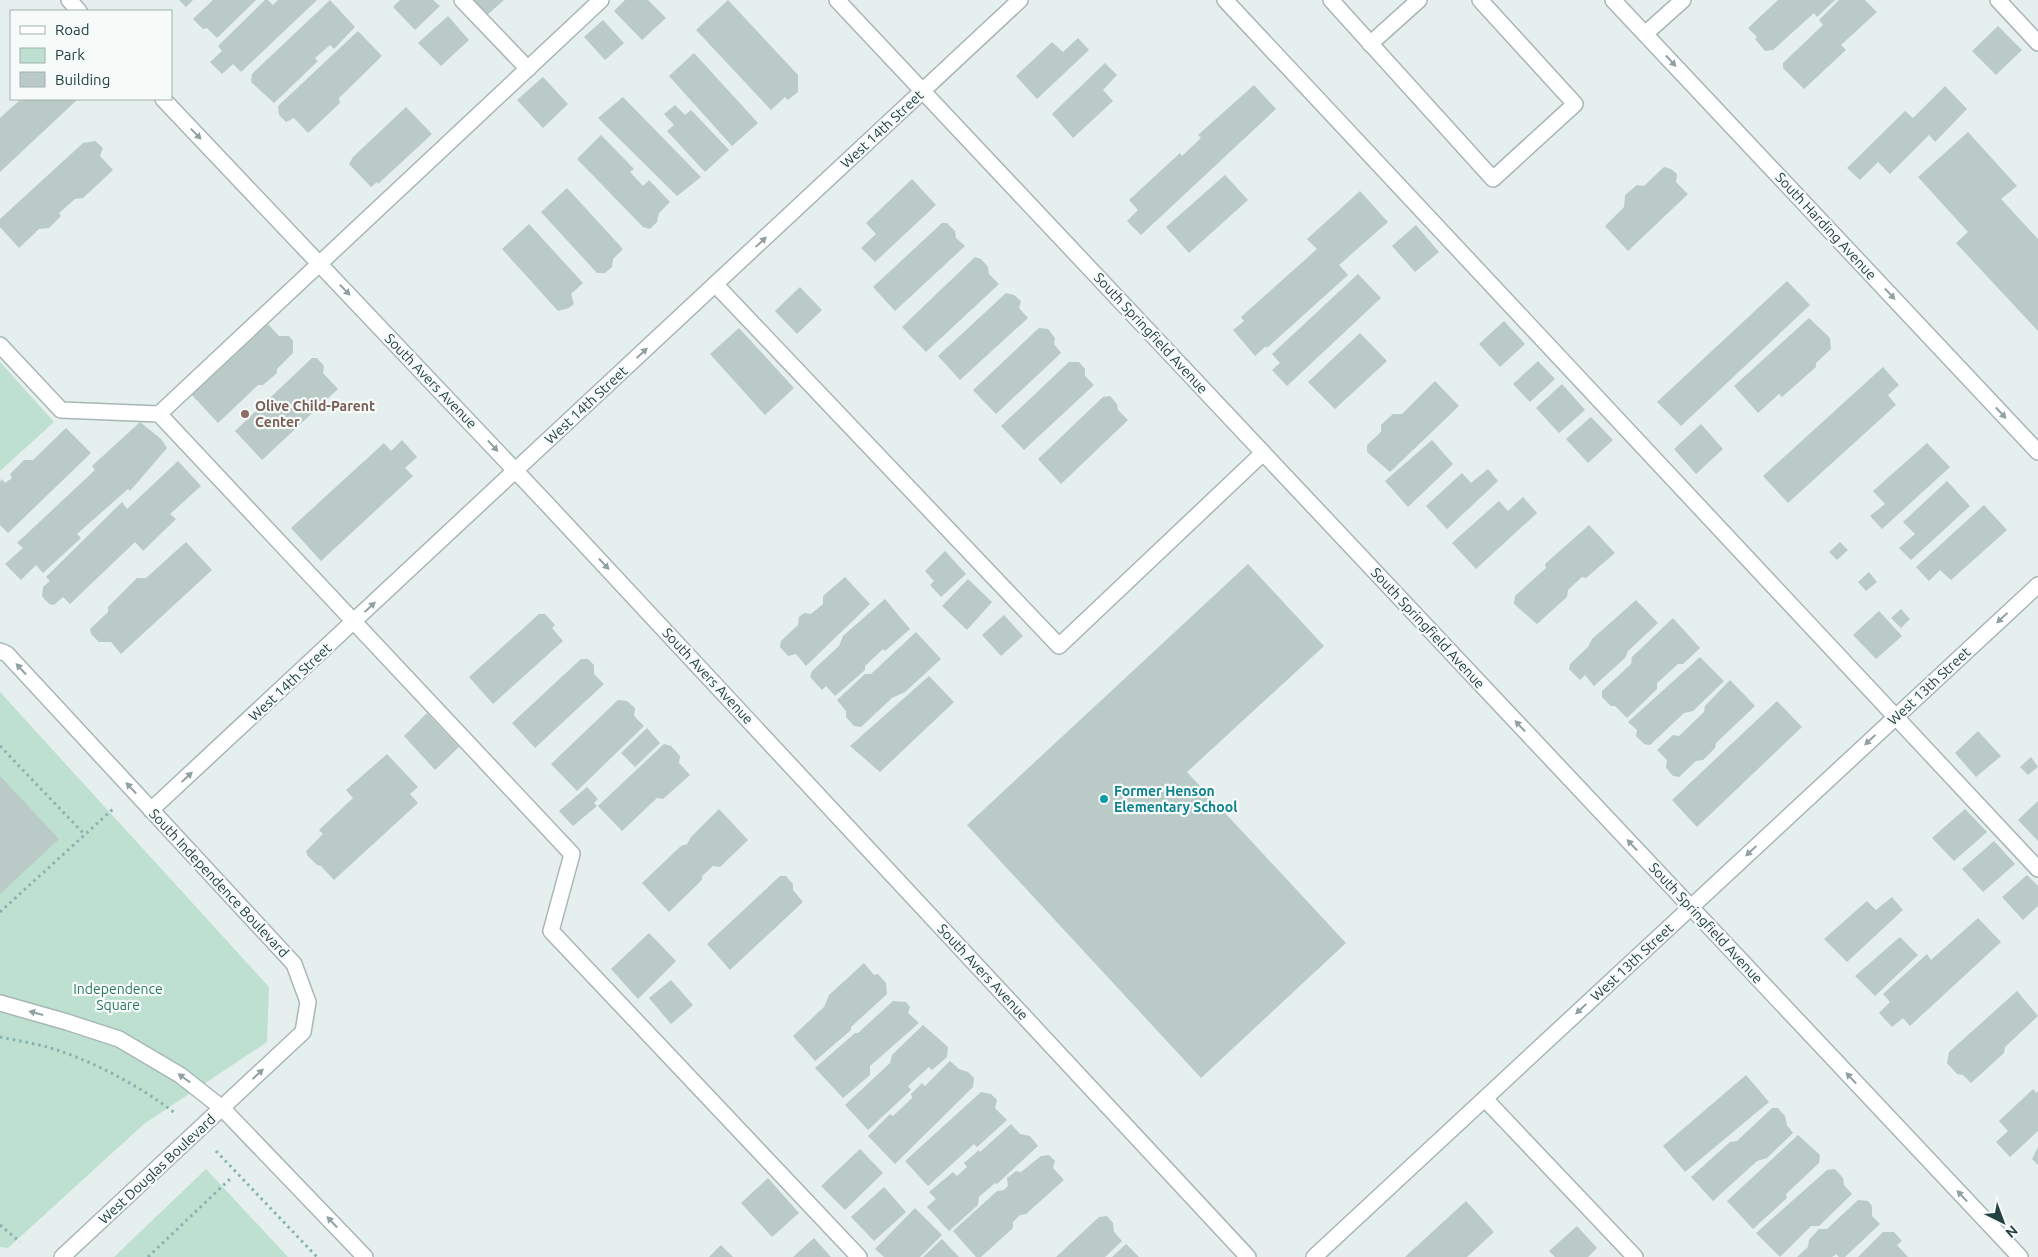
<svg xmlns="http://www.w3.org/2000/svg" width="2038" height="1257" viewBox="0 0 2038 1257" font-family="Ubuntu,sans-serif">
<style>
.green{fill:#bee0d1}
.building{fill:#bacac7}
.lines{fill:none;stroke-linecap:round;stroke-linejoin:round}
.service-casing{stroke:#a7b7b6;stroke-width:18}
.minor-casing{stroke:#a7b7b6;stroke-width:18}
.tertiary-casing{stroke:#a7b7b6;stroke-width:18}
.path{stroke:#85b3b1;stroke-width:3;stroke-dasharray:2.5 4;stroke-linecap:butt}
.service{stroke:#fff;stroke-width:15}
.minor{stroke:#fff;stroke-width:15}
.tertiary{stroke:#fff;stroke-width:15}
.oneway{fill:#91a0a0}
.education-dot{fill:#8d6e63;stroke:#f6fbfa;stroke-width:2}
.culture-dot{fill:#0f9aa8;stroke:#f6fbfa;stroke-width:2}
.labels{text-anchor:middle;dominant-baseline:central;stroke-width:4.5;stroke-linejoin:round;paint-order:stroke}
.street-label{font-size:14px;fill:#234141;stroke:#f6fbfa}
.education-label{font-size:14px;font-weight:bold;fill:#785e54;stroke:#f6fbfa;text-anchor:start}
.culture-label{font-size:14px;font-weight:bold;fill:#0d838f;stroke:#f6fbfa;text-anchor:start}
.park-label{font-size:14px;fill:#2c7a60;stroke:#f6fbfa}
</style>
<rect width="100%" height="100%" fill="#e5efed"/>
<g class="green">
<path d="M0,362L54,422L0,471Z"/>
<path d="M0,692L269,987L267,1042L144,1124L8,1248L0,1247Z"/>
<path d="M206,1169L288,1257H114Z"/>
</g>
<g class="building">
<path d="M179,0H193L186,7Z"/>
<path d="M213,0H256L217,38L207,28L203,29L193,19Z"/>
<path d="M265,0H268L273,5L278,0H317L241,72L233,64L222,74L210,62L222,51L218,46Z"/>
<path d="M330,0L355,27L334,49L330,45L315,58L318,61L274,103L251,82L252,74Z"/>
<path d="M400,0H433L440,6L415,30L393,7Z"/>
<path d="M471,0H504L486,16Z"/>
<path d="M625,0H648L666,18L642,40L614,11Z"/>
<path d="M728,0L798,75V92L788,100L785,97L771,110L696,30Z"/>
<path d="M1778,0H1835L1817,17L1814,13L1773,50L1765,51L1755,39L1757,37L1748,28Z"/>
<path d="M1839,0H1865L1877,12L1841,45L1846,50L1804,89L1783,68V63L1823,25L1819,20Z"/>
<path d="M448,16L469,40L441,66L418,43Z"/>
<path d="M603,20L624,43L605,60L584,37Z"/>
<path d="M1998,26L2022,50L1996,75L1972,51Z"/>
<path d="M358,31L382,56L339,98L340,103L308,133L294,118L286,122L279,115L278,106Z"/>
<path d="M1078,38L1089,50L1037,99L1016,76L1052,42L1063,52Z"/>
<path d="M694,53L758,123L732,146L669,76Z"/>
<path d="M1105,63L1117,75L1103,90L1113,101L1073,138L1052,114Z"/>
<path d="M543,77L568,104L543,128L517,100Z"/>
<path d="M1254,85L1276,109L1141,235L1127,221L1138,210L1129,200L1180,153L1182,156L1201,138L1198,135Z"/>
<path d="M1945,86L1967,109L1935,142L1929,135L1890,174L1878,162L1860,180L1847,168L1905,111L1913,118Z"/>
<path d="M623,97L701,177L677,196L598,118Z"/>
<path d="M21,99H78L0,172V118Z"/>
<path d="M675,105L685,115L691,110L729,150L705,172L667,131L674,125L664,114Z"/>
<path d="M406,107L432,134L378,184L377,182L371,187L349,164L353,157Z"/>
<path d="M1968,132L2017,186L2001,199L2038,239V331L1956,243L1968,232L1918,177Z"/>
<path d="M601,135L634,169L630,172L643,186L649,180L670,202L659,213L657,222L650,229L643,227L577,159Z"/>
<path d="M95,141L103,148L100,156L113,170L83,198L75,199L59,213L61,216L49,228L39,229L19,248L0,227V219L83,143Z"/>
<path d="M1664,167L1671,169L1677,174L1676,182L1688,194L1628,251L1605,226L1624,207L1625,195L1637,185L1644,186Z"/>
<path d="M1225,175L1248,200L1189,253L1166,227Z"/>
<path d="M912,179L936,205L875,262L861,248L876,234L866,223Z"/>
<path d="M567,188L623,249L613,259L612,267L605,273H597L541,212Z"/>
<path d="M1360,191L1388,222L1339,265L1348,275L1267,348L1266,346L1255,356L1233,330L1244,321L1241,317L1317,249L1307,239Z"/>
<path d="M942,223H947L955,231L956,238L965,246L895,311L873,287Z"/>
<path d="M529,224L583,283L571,294L574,304L569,308L558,311L502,249Z"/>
<path d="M1416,225L1439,252L1415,272L1392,246Z"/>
<path d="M975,257L981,259L988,267L989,274L999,284L926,352L902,327Z"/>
<path d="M1358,274L1381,298L1287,386L1272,370L1280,363L1272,354Z"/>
<path d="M1787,281L1810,305L1681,426L1657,402Z"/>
<path d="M800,287L822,310L797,334L775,311Z"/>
<path d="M1006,293L1014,295L1021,301L1019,308L1028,318L960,380L938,356Z"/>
<path d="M1809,318L1830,338L1831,349L1816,363V367L1782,397L1779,394L1758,413L1734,386Z"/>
<path d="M1504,321L1525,344L1500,367L1479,344Z"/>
<path d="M268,324L279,336H289L293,341V353L277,369V373L263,385H258L218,423L192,395Z"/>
<path d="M739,328L794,388L765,415L710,354Z"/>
<path d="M1039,328L1048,329L1055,338L1054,344L1061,353L996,414L973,390Z"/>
<path d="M1360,333L1387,361L1335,409L1308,382Z"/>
<path d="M312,358H317L324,366L323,373L338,389L262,460L235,431Z"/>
<path d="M1538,361L1555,379L1530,402L1513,384Z"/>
<path d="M1069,362H1079L1085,369V376L1094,385L1024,450L1001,426Z"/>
<path d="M1883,367L1899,385L1888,395L1896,405L1788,503L1763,476Z"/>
<path d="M1435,381L1459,406L1390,472L1367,452V445L1381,432V425L1393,414H1402Z"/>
<path d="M1562,384L1585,410L1559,433L1536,408Z"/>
<path d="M1110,396L1117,404L1118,410L1128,420L1061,484L1038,459L1103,397Z"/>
<path d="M1591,417L1613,440L1588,463L1566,439Z"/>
<path d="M140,422L161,439L167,448L130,491L128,489L77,534L81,538L43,573L36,565L21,580L5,564L23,548L17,543L95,470L92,466Z"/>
<path d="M1701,424L1723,449L1696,474L1674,449Z"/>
<path d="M66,428L91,453L8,533L0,525V482L2,479L5,483L12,478L10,474L24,460H33Z"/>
<path d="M402,440L417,457L405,468L413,476L321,561L291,528L384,443L391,451Z"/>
<path d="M1432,440L1453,464L1408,507L1385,481Z"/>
<path d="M1927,443L1950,467L1882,529L1870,516L1885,504L1873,491Z"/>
<path d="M178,461L201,486L170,514L176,519L143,551L135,542L70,604L63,597L54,605L49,604L42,596L43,587L50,581L46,577L122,502L127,509Z"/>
<path d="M1488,469L1498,481L1447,529L1426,506L1462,473L1471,483Z"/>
<path d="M1947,481L1970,506L1911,560L1899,548L1915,534L1903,522Z"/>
<path d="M1523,497L1537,513L1476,569L1452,543L1499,501L1508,511Z"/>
<path d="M1984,505L2007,530L1951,580L1940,570L1929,581L1916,567Z"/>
<path d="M1589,525L1615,553L1586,578L1582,577L1568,590L1567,597L1537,624L1514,604L1515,596L1546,568L1545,564Z"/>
<path d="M186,542L212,570L121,654L111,642H99L91,634L90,629L108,612V607L137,578H146Z"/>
<path d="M1840,542L1848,550L1837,560L1829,552Z"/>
<path d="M945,551L966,574L941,597L930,585L934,581L925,571Z"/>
<path d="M1248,564L1324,646L1187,772L1346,943L1201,1078L967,825Z"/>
<path d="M1869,572L1877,582L1866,591L1858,582Z"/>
<path d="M845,577L870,604L806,666L796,654L788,656L780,647L781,641L798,625L799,617L804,613L811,614L823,604V596Z"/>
<path d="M968,579L992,602L967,630L942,606Z"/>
<path d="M885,599L910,629L885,651L883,649L865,666V670L835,696L826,686L822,690L810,677L812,671L839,646L843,636Z"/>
<path d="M1636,600L1658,623L1628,651L1625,658L1594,686L1585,675L1580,680L1569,669L1570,664L1588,647L1592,639Z"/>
<path d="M1901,609L1910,619L1901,628L1891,618Z"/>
<path d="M1879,611L1902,636L1876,659L1853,635Z"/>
<path d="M539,614H545L555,625L552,628L563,641L493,704L469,677Z"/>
<path d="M1004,615L1023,636L1001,656L982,635Z"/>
<path d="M1673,618L1700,648L1683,664H1678L1657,683V689L1627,718L1615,706H1611L1602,697V691L1631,664L1632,657Z"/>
<path d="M916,632L941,659L905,692L892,698L861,727L854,726L846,717V711L837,700L865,674H871Z"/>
<path d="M1700,657L1724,681L1693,711L1684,713L1650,745L1644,744L1636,736L1637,730L1628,722Z"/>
<path d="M581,659H588L594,665V674L604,684L535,748L512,723Z"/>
<path d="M929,676L954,702L880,772L850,746Z"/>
<path d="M1730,680L1755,706L1716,743L1715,748L1703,760L1696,761L1679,777L1673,776L1666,768L1667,760L1657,750L1673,735L1679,736L1704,712L1705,706Z"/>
<path d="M618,700L627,701L635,708L634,716L644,726L577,791L551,764Z"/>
<path d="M1777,701L1802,727L1697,827L1672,800Z"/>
<path d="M427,713L459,747L435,770L404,736Z"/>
<path d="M647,728L660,743L635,767L621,753Z"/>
<path d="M1978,731L2001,756L1976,777L1955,753Z"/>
<path d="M664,744L671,746L680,756L679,763L690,775L663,799L657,798L622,831L598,806Z"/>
<path d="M387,754L418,787L410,794L418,803L334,880L321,866L317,865L307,855L306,851L323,834L319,830L353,798L346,790Z"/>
<path d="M2031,757L2038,767L2028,775L2020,767Z"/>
<path d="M0,776L59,839L0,894Z"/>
<path d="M587,787L598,799L594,803L597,806L573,826L559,811Z"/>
<path d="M2038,801V841L2018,820Z"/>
<path d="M719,809L748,840L720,867L713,866L702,876V880L669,912L642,883L681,846L687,844L691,837Z"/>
<path d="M1965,809L1987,832L1954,861L1932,838Z"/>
<path d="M1994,841L2015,864L1983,892L1962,869Z"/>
<path d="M2027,875L2038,886V906L2023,920L2002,897Z"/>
<path d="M780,876H786L793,884V890L803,902L730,970L707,944Z"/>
<path d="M1892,897L1903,910L1847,962L1824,939L1867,901L1876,910Z"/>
<path d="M1978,918L2001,942L1910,1026L1903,1018L1892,1027L1879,1013L1890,1002L1883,994L1927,954L1931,960Z"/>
<path d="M649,933L676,961L638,999L611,969Z"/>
<path d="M1900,937L1918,955L1875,996L1855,976Z"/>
<path d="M864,963L874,975L878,974L886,983L887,994L851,1027V1030L815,1061L793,1036L824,1007L829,995Z"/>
<path d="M671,980L693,1005L671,1024L649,998Z"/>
<path d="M2017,991L2038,1016L2005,1047L2004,1053L1971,1083L1963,1075L1957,1074L1947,1063L1949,1052Z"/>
<path d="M893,1001L906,1002L910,1007L908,1013L919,1023L870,1066V1075L843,1098L815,1068L855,1033H858Z"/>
<path d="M923,1025L948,1047L947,1057L932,1070L929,1067L908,1086L911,1090L868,1130L845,1105L890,1063L892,1055Z"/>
<path d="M950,1061L959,1069L968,1072L974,1078L973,1087L895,1164L868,1136L890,1114L893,1116L912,1098L911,1094L922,1083L925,1086Z"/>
<path d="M1746,1075L1769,1102L1685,1172L1663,1146Z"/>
<path d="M2033,1089L2036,1093L2038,1091V1131L2010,1157L1996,1142L2008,1131L1999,1121Z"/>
<path d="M981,1092L991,1094L997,1100L995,1108L1007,1120L977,1147L974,1144L928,1186L905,1161Z"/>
<path d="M1772,1108H1778L1785,1116L1787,1125L1793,1133L1767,1158L1757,1161L1713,1201L1691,1177L1730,1142L1737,1141Z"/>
<path d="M1011,1124L1020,1134L1030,1136L1038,1146L997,1184L995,1183L979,1197L978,1205L949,1231L927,1207L936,1199L929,1192L953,1172L957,1176L967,1167L964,1163L979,1150L980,1152Z"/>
<path d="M1798,1135L1820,1155L1819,1163L1786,1194L1787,1198L1753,1229L1727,1201Z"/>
<path d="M2038,1147V1165L2032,1159Z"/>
<path d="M860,1149L883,1173L845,1210L821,1186Z"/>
<path d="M1049,1155L1055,1161L1053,1168L1064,1180L1026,1214L1020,1215L1013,1222V1228L981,1257H976L953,1231L997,1191L1004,1190L1008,1186L1007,1178L1016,1171L1021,1172L1041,1156Z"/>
<path d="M1835,1169L1843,1178L1844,1185L1852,1194L1819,1226H1811L1780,1257L1756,1233L1827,1170Z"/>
<path d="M768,1178L799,1213L772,1237L741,1203Z"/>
<path d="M884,1187L906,1212L874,1241L851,1217Z"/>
<path d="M1858,1200L1868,1201L1872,1206V1216L1880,1224L1845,1257H1839L1836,1254L1832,1257H1797L1808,1247L1809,1240L1819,1229H1827Z"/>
<path d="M1466,1201L1494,1232L1467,1257H1405Z"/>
<path d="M915,1208L942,1235L920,1257H884L875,1249Z"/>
<path d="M1107,1216L1113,1223L1114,1232L1122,1241L1105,1257H1056L1099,1217Z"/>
<path d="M1577,1226L1597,1248L1588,1257H1555L1549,1251Z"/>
<path d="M1883,1232H1894L1902,1241L1897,1245L1908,1257H1858Z"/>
<path d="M814,1238L831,1257H793Z"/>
<path d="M942,1239L959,1257H923Z"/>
<path d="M1126,1244L1139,1257H1112Z"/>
<path d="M721,1245L733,1257H709Z"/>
</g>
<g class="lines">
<g class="service-casing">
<g id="service">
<path d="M462,0L528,69"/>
<path d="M1225,0L2038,869"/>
<path d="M1331,0L1493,179L1575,104L1480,0"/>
<path d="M1998,0L2038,43"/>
<path d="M1645,34L1683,0"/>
<path d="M1370,44L1419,0"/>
<path d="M715,284L1059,646L1263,453"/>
<path d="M0,345L61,410L159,414L572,854L551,931L859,1257"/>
<path d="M159,414L601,0"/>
<path d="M1485,1099L1635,1257"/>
</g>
</g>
<g class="minor-casing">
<g id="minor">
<path d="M69,0L79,11"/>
<path d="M837,0L2020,1257"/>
<path d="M1613,0L2038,452"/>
<path d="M163,99L547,504L1248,1257"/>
<path d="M0,651L7,654L294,964L308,1002L303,1032L62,1257"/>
<path d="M151,810L1020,0"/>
<path d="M1314,1257L2038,585"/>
</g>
</g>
<g class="tertiary-casing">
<path id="tertiary" d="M0,1003L67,1022L119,1039L180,1075L222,1108L365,1257"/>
</g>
<g class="path">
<path d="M0,746L85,835"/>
<path d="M0,912L113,809"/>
<path d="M0,1037C19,1041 39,1044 57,1050C97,1063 143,1088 176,1114"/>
<path d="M216,1151L317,1257"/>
<path d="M0,1225L20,1242"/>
<path d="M148,1257L232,1177"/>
</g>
<use href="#service" class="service"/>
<use href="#minor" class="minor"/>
<use href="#tertiary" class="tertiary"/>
</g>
<defs><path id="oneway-solid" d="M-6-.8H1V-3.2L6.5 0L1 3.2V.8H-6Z" transform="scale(1.25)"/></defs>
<g class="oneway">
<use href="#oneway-solid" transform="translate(1671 61) rotate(47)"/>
<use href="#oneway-solid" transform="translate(196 134) rotate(46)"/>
<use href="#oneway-solid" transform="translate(761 242) rotate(-43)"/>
<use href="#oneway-solid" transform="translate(345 290) rotate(46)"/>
<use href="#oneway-solid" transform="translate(1890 294) rotate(47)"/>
<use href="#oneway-solid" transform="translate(642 353) rotate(-43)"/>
<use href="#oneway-solid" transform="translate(2001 413) rotate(47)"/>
<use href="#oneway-solid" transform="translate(493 446) rotate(47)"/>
<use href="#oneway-solid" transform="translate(604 564) rotate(47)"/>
<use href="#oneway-solid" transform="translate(370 607) rotate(-43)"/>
<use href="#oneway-solid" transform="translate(2002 618) rotate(137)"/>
<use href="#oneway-solid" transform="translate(21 669) rotate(-133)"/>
<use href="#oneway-solid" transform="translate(1520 726) rotate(-133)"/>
<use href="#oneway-solid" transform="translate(1870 740) rotate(137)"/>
<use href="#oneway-solid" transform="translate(187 777) rotate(-43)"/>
<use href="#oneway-solid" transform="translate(131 788) rotate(-133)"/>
<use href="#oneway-solid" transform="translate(1632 845) rotate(-133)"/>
<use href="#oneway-solid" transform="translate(1751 851) rotate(137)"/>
<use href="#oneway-solid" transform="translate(1581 1009) rotate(137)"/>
<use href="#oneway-solid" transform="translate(36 1013) rotate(-165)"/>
<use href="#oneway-solid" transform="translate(258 1074) rotate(-43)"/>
<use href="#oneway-solid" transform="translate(184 1078) rotate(-144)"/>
<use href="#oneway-solid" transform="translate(1851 1078) rotate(-133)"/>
<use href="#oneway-solid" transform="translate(1962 1196) rotate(-133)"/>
<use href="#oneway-solid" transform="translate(332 1222) rotate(-133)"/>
</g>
<circle class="education-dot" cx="245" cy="414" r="5"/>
<circle class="culture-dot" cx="1104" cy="799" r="5"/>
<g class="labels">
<g class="street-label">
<text transform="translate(882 129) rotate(-43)">West 14th Street</text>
<text transform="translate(1826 226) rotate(47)">South Harding Avenue</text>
<text transform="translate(1151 333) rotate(47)">South Springfield Avenue</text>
<text transform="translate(431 381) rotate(46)">South Avers Avenue</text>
<text transform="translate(586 405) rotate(-43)">West 14th Street</text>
<text transform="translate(1428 628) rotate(47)">South Springfield Avenue</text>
<text transform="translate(708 676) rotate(47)">South Avers Avenue</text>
<text transform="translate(290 682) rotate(-43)">West 14th Street</text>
<text transform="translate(1929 686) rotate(-43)">West 13th Street</text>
<text transform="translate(219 883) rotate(47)">South Independence Boulevard</text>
<text transform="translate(1706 923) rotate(47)">South Springfield Avenue</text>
<text transform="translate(1632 962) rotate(-43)">West 13th Street</text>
<text transform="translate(983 972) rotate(47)">South Avers Avenue</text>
<text transform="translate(157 1169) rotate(-43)">West Douglas Boulevard</text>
</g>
<g class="education-label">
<text x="255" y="406">Olive Child-Parent<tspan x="255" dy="16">Center</tspan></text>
</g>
<g class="culture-label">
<text x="1114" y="791">Former Henson<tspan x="1114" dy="16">Elementary School</tspan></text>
</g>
<g class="park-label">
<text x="118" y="989">Independence<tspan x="118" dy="16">Square</tspan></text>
</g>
</g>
<rect x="10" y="10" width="162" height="90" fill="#f6fbfa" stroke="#a2b1b0"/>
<rect x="20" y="26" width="25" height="8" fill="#ffffff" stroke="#a2b1b0"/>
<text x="55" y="35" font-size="15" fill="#234141">Road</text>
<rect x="20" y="48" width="25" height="15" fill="#bee0d1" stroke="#a2b1b0"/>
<text x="55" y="60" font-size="15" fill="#234141">Park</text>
<rect x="20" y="72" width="25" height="15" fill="#bacac7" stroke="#a2b1b0"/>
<text x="55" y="85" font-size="15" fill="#234141">Building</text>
<g transform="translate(2003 1222) rotate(138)" stroke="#f6fbfa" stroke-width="4" paint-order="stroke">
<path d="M0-4L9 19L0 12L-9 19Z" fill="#234141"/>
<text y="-8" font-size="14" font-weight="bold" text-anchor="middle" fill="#234141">N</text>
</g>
</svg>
